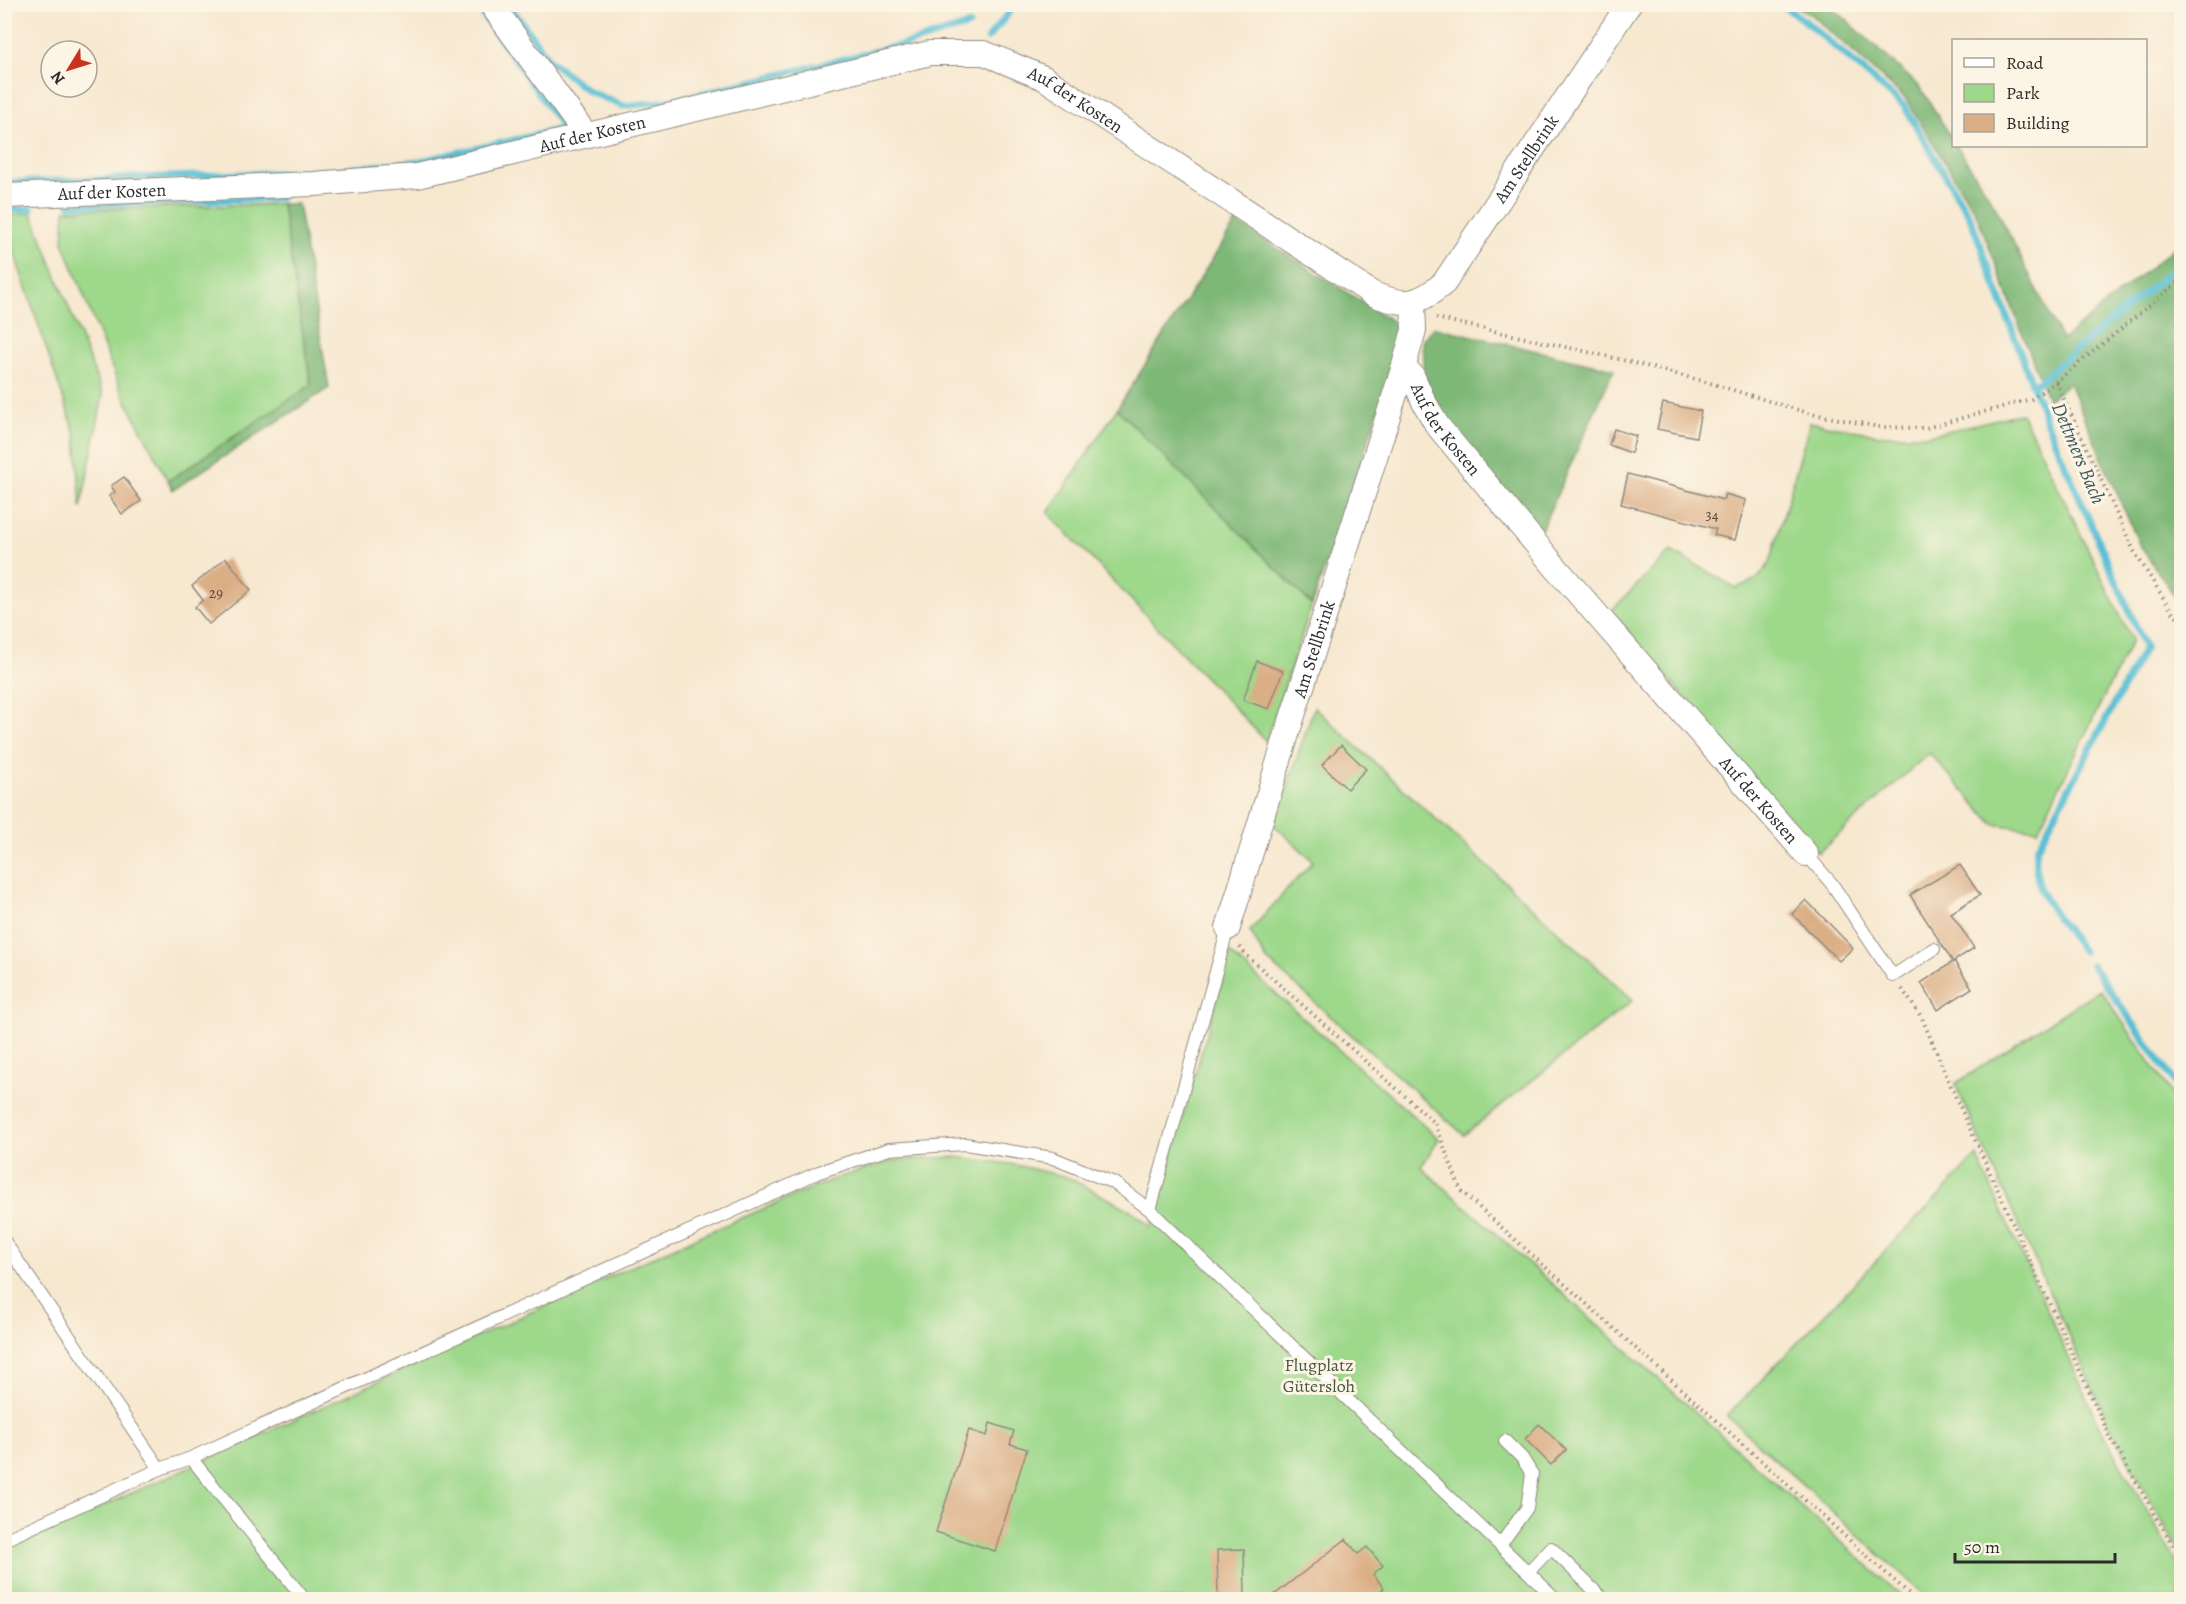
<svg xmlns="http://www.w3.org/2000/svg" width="2186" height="1604" font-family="Alegreya,serif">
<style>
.green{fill:#9dd88b;stroke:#64825b;stroke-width:1.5}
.forest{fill:#7eb877;stroke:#547251;stroke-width:1.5}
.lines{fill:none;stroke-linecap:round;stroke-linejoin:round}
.stream{stroke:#57bfd4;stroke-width:7}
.building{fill:#dbaf86}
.lane-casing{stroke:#918a7e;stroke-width:14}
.street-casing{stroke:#918a7e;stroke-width:26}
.path{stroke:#918a7e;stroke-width:4;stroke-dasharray:1.5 4.5;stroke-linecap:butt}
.lane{stroke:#fff;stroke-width:12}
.street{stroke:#fff;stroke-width:24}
.labels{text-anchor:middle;stroke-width:6;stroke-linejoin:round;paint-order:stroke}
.number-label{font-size:15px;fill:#574c42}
.street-label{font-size:18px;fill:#2b2b2b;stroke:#fcf5e5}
.park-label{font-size:18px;fill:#485643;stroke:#fcf5e5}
.water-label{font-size:20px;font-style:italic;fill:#38575e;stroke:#fcf5e5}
</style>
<rect width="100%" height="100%" fill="#fcf5e5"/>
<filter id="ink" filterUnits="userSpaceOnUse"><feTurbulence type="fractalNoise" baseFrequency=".0167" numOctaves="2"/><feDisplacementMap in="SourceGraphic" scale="12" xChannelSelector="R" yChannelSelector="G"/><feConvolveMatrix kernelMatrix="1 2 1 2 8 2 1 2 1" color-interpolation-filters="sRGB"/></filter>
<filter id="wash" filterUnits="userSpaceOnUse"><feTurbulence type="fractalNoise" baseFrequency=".008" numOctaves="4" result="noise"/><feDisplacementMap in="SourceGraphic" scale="24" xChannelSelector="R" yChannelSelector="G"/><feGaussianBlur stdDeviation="1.35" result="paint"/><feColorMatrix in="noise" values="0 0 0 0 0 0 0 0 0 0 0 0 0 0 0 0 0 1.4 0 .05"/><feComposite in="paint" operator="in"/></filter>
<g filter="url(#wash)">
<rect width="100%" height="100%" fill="#f7e8d0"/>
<!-- green -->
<path class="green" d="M282,204L311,385L168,481L121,391L63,242L65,210Z
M32,213L103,395L81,508L76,436L5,226V216Z
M1117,409L1312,605L1266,741L1048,513Z
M2022,413L2132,640L2038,830L1993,824L1929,753L1818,853L1611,611L1671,551L1736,588L1757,579L1770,563L1810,422L1880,435H1930Z
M1314,707L1633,1000L1464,1135L1266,959L1250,931L1313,861L1274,825Z
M1230,953L1439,1139L1421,1167L1905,1599L5,1600L4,1551L697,1237L836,1178L897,1160L956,1157L1011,1164L1067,1177L1132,1211L1151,1227Z
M2100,989L2181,1107V1555L2113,1433L1955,1084Z
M1977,1156L2105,1437L2181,1571V1599H1929L1727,1416Z"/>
<!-- forest -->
<path class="forest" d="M1794,5H1830L1920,87L1953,140L1954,146H1957L1994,204L2062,340L2181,242V605L2140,546L2069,383L2048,400L1976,213L1906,99L1810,14Z
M282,204H298L329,388L173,490L168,481L311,385Z
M1236,222L1400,326L1384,394L1312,605L1117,409Z
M1434,327L1614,369L1540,532L1443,420L1424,377L1422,340Z"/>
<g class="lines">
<!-- stream -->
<path class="stream" d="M509,4L549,60L588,91L623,106L671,101L910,43L969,25
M1780,4L1805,21L1904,106L1970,217L2046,421L2145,647L2037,848C2029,892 2059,918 2083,951
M988,38L1016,4
M4,183L327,171L421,161L554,131L563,127L475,4
M70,205L280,198
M4,210L31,209
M2034,385L2182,262
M2092,965L2182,1093"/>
</g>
<g id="blocks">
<!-- building -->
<path class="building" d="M1663,403L1701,411L1696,437L1657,429Z
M1614,429L1636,436L1631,453L1609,445Z
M1628,474L1723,500L1725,494L1746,500L1735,540L1714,535L1716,529L1621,504Z
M124,477L141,501L122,514L109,496L115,492L111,486Z
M226,558L251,590L209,624L195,607L203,600L192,586Z
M1257,661L1283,671L1269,709L1243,700Z
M1341,745L1366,769L1347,789L1322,765Z
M1960,865L1980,895L1951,913L1974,948L1954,961L1972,988L1938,1010L1921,983L1953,962L1910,895Z
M1806,900L1853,948L1839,961L1792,914Z
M990,1423L1014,1431L1010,1444L1027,1449L995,1551L936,1532L969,1430L987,1436Z
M1539,1424L1566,1450L1551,1465L1525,1439Z
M1346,1539L1358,1554L1367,1547L1383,1566L1373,1574L1384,1588L1370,1599H1269Z
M1244,1549L1245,1597H1218L1217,1550Z"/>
</g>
</g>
<g filter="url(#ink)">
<use href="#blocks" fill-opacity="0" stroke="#918a7e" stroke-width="1.5"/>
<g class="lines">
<!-- lane casing -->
<g class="lane-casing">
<path id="lane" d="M1806,854L1832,884L1893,976L1934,949
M1150,1210L1228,928
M4,1241L160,1469
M191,1458L305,1600
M4,1540L160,1469L191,1458L819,1172L889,1149L965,1144L1053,1158L1114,1183L1150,1210L1557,1600
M1500,1545L1527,1508L1532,1474L1522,1458L1505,1441
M1528,1572L1551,1548L1604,1600"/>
</g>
<!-- street casing -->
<g class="street-casing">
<g id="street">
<path d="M491,4L586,135"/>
<path id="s1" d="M4,196L314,184L417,176L930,53H984L1044,78L1373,294C1406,307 1417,305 1444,283L1629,4"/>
<path id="s2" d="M1403,369L1412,375L1424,402L1437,425L1557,569L1806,854"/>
<path id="s3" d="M1228,928L1287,734L1403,369L1414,330L1413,303"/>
</g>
</g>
<!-- path -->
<path class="path" d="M1436,318L1619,359L1710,383L1808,413L1879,427L1926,428L2031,399L2056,382L2182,279
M2056,382L2134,551L2174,615L2182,622
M1240,947L1245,954L1435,1123L1461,1191L1916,1600
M1902,989L1922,1018L1952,1089L2109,1435L2182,1561
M2178,1600L2182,1596"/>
<!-- lane -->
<use href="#lane" class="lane"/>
<!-- street -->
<use href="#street" class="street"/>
</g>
</g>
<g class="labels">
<!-- number labels -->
<g class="number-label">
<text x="1712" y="520">34</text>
<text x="216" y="598">29</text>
</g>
<!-- street labels -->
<g class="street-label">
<text dy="6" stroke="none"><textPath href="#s1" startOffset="1098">Auf der Kosten</textPath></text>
<text dy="6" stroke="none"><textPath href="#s1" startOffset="594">Auf der Kosten</textPath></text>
<text dy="6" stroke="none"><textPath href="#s1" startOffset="1680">Am Stellbrink</textPath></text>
<text dy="6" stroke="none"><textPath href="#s1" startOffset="108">Auf der Kosten</textPath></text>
<text dy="6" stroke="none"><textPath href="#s2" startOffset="75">Auf der Kosten</textPath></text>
<text dy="6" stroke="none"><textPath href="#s3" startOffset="292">Am Stellbrink</textPath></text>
<text dy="6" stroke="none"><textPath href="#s2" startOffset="561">Auf der Kosten</textPath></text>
</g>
<!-- park labels -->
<g class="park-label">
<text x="1319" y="1371">Flugplatz<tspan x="1319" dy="21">Gütersloh</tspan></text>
</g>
<!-- water labels -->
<g class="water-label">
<text transform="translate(2079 453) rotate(67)" y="7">Dettmers Bach</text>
</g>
</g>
<!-- margin -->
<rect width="2186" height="1604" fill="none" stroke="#fcf5e5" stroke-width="24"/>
<!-- legend -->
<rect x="1952" y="39" width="195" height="108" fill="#fcf5e5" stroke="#a8a49b" stroke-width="1.5"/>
<rect x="1964" y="58" width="30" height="9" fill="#ffffff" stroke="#a8a49b" stroke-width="1.5"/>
<text x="2006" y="69" font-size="18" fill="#2b2b2b">Road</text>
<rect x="1964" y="84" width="30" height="18" fill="#9dd88b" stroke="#a8a49b" stroke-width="1.5"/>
<text x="2006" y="99" font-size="18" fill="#2b2b2b">Park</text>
<rect x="1964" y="114" width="30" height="18" fill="#dbaf86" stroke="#a8a49b" stroke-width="1.5"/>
<text x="2006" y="129" font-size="18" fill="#2b2b2b">Building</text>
<!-- north arrow -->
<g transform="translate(69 69) rotate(232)"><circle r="28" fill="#fcf5e5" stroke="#a8a49b" stroke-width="1.5"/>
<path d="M0-4.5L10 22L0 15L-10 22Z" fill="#c8321e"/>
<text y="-9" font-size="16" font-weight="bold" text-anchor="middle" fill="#2b2b2b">N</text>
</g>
<!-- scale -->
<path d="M1955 1553v9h160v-9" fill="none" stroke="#2b2b2b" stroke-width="3"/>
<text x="1964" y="1553" font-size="18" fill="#2b2b2b" stroke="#fcf5e5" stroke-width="4.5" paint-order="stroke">50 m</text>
</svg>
